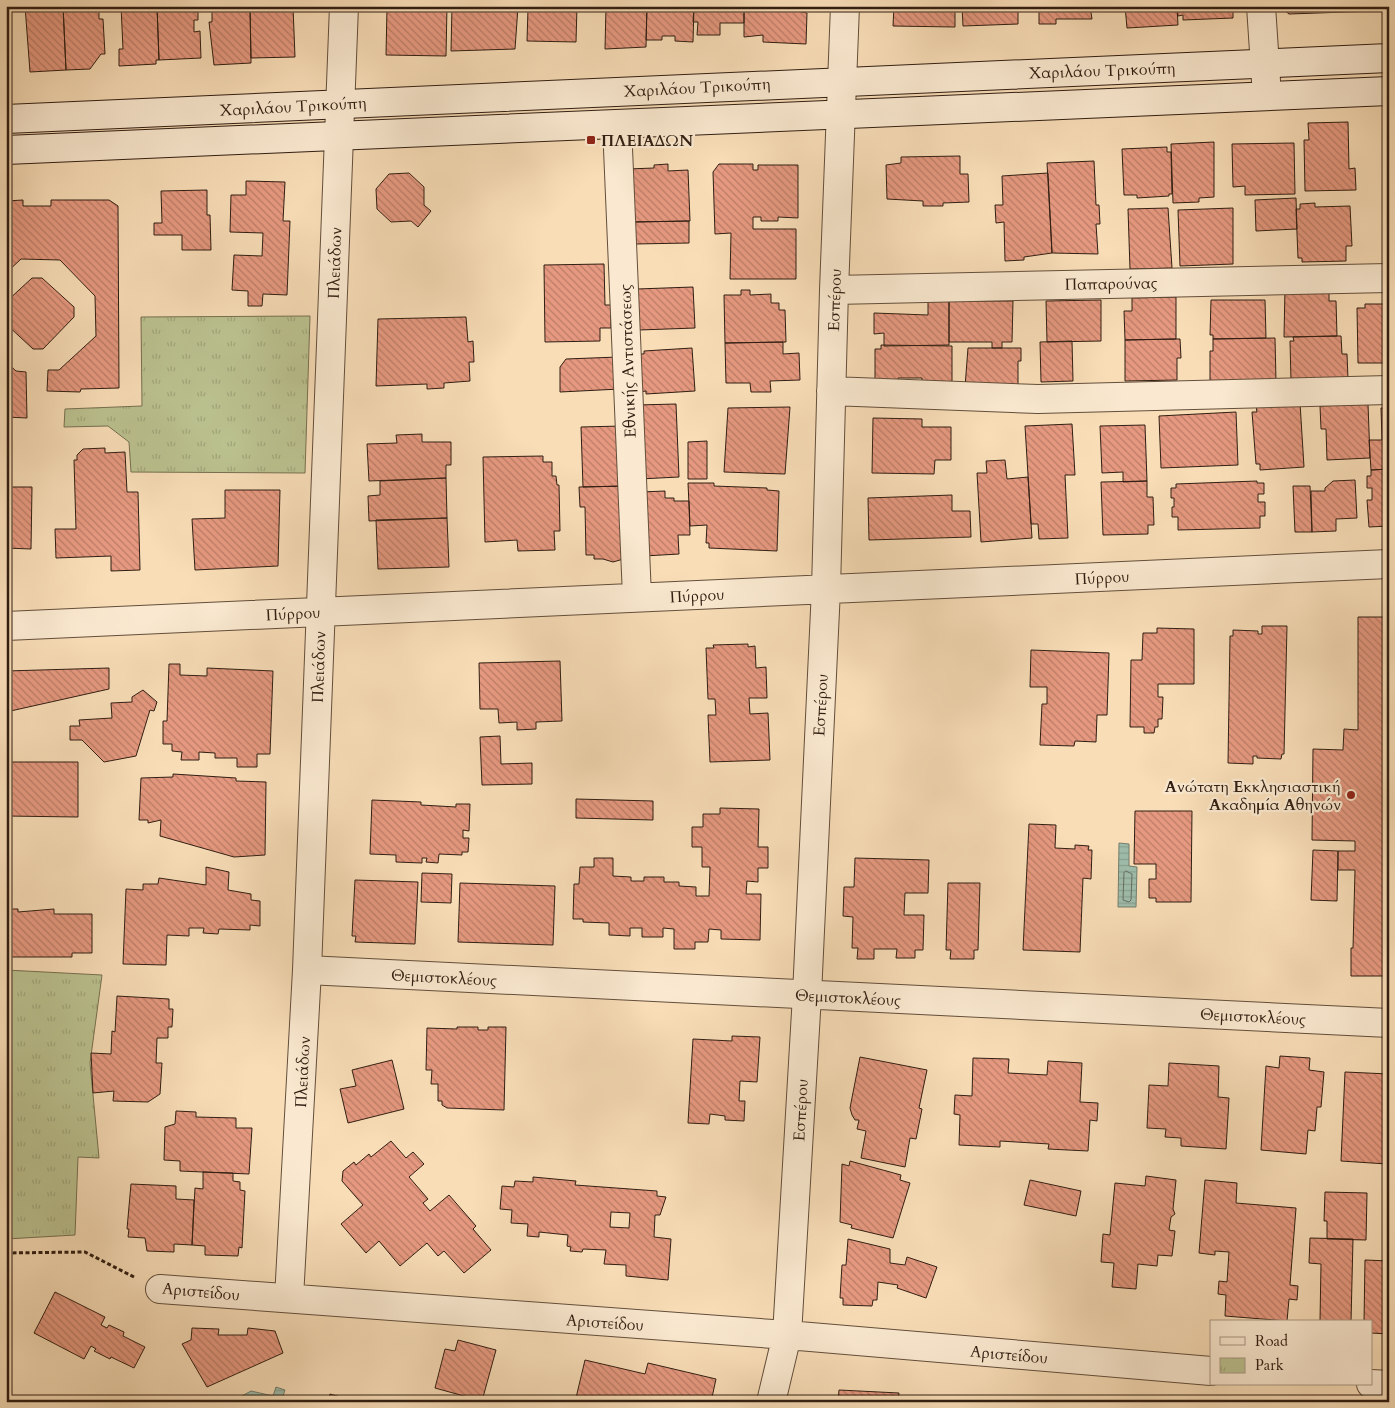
<svg xmlns="http://www.w3.org/2000/svg" width="1395" height="1408" font-family="Cardo,serif">
<style>
.park{fill:url(#park-tufts);stroke:#767051}
.water{fill:url(#water-rules);stroke:#727d6d}
.lines{fill:none;stroke-linecap:round;stroke-linejoin:round}
.shore{stroke:#686d5e;stroke-width:1}
.building{fill:url(#building-back-hatch);stroke:#311e12;fill-rule:evenodd}
.minor-casing{stroke:#634e3b;stroke-width:30}
.secondary-casing{stroke:#311e12;stroke-width:30}
.path{stroke:#311e12;stroke-width:3;stroke-dasharray:4 2.5;stroke-linecap:butt}
.minor{stroke:#fae9d0;stroke-width:28}
.secondary{stroke:#fae9d0;stroke-width:28}
.poi-dot{fill:#8f2418;stroke:#fae9d0;stroke-width:2}
.labels{text-anchor:middle;stroke-width:4.5;stroke-linejoin:round;paint-order:stroke}
.street-label{font-size:16px;fill:#311e12;stroke:#fae9d0}
.poi-label{font-size:16px;font-weight:bold;fill:#311e12;stroke:#fae9d0;text-anchor:start}
</style>
<defs>
<pattern id="park-tufts" width="24" height="20" patternUnits="userSpaceOnUse" patternTransform="scale(1.25)"><rect width="24" height="20" fill="#bbc290"/><path d="M3 7l-1-3M5 7V3M7 7l1-3M15 17l-1-3M17 17v-4M19 17l1-3" fill="none" stroke="#a1a67b"/></pattern>
<pattern id="water-rules" width="6" height="5" patternUnits="userSpaceOnUse" patternTransform="scale(1.25)"><rect width="6" height="5" fill="#9ebcaa"/><path d="M0 2.5h6" fill="none" stroke="#89a191"/></pattern>
<pattern id="building-back-hatch" width="6" height="6" patternUnits="userSpaceOnUse" patternTransform="scale(1.25)"><rect width="6" height="6" fill="#e69980"/><path d="M-1 5l2 2M0 0l6 6M5-1l2 2" fill="none" stroke="#bb7c67"/></pattern>
</defs>
<rect width="100%" height="100%" fill="#f8ddb7"/>
<filter id="stains"><feTurbulence type="fractalNoise" baseFrequency=".004" numOctaves="4"/><feColorMatrix values="0 0 0 0 .2 0 0 0 0 .09 0 0 0 0 .02 0 0 0 .5 -.17"/></filter>
<radialGradient id="worn" r=".72"><stop offset=".6" stop-color="#630" stop-opacity="0"/><stop offset="1" stop-color="#630" stop-opacity=".3"/></radialGradient>
<!-- park -->
<path class="park" d="M310,316L305,473L131,472L129,442L108,426L64,427L65,409L142,406L141,317Z
M6,970L102,975L90,1063L99,1158L78,1157L75,1235L6,1239Z"/>
<!-- water -->
<path class="water" d="M1119,843L1129,844V866L1137,867L1136,907H1118Z
M276,1387L285,1390L281,1402H231L251,1391L273,1396Z"/>
<g class="lines">
<!-- shore -->
<path class="shore" d="M1126,871L1132,874L1131,900L1129,902L1123,900L1124,873Z"/>
</g>
<!-- building -->
<path class="building" d="M25,6H63L66,70L30,72Z
M63,6H102V11H99V19H103L105,54H101L90,69L66,70Z
M121,6H157L159,60H156V64L119,66V49H123Z
M157,6H193L194,12H198V20H194V32L200,31L201,58L159,60Z
M212,6H250L251,63L214,65L209,22H212Z
M250,6L293,7L295,57L251,58Z
M393,6H447L446,56L386,55L387,8H393Z
M452,6L518,7L515,49L451,51Z
M577,6L576,42L527,41L528,9H521V6Z
M606,6H647L646,47L605,49Z
M647,6H694L693,42L675,41V36H662V40H646Z
M694,6H744V23H720V35H697L698,22H693Z
M744,6H801V12L807,13L806,44L763,42V35L744,37Z
M894,6H955V27L893,26Z
M962,6H1018V24L963,26Z
M1039,6H1090L1092,19H1056V24H1039Z
M1125,6H1177L1178,25L1127,28Z
M1177,6H1233V18L1183,20V15L1178,16Z
M1279,6H1375V11L1289,14Z
M6,35L9,36L10,71H6Z
M1348,122L1349,169L1355,168L1356,190L1305,191L1304,140H1309L1308,123Z
M1214,142V197L1199,198V202L1173,203L1171,144Z
M1294,143L1295,194L1245,195V186L1233,187L1232,144Z
M1167,147V152H1171L1172,194H1169V196L1137,198V195H1124L1122,149Z
M960,156V174H968L969,202L943,203V206H923V201L887,199L886,165L901,163V157Z
M1094,161L1096,205H1099L1100,224H1096L1098,254L1052,253L1047,163Z
M668,164V171L688,170L690,221L629,222L628,169L654,168V165Z
M719,164H753V170H758V165H798V218L778,217V221H761V217H753V229H796V279H730L731,233L715,234L713,172Z
M409,173L424,187V205L431,211L418,227L411,221L391,222L377,209L376,189L389,174Z
M1048,173L1052,253L1024,257V260L1005,261L1004,222L996,223L995,205H1003L1002,176Z
M246,181L285,182L283,221H290L287,295L263,294L262,306H248V291L232,290L234,255L262,256L263,233L230,232L231,195H246Z
M207,190V215H210L211,250H182V235H154V223H162L161,191Z
M1296,198L1297,229L1256,231L1255,200Z
M23,200V206H51V200H109L118,206L119,388L81,389L80,392L47,391L48,370H59L96,336L95,296L60,260L21,259L6,273V201Z
M1315,203V207L1350,206L1352,246H1346V261L1302,262V258H1298L1296,209H1300V204Z
M1168,208L1172,268L1130,269L1128,209Z
M1233,208V264L1180,266L1178,210Z
M689,221V243L635,244V222Z
M604,264L605,305H611V328H600V341L545,342L544,265Z
M32,278H42L74,307V317L43,349H33L6,324V302Z
M693,287L695,328L639,330L637,289Z
M1329,287V301H1336L1337,336L1284,337L1285,288Z
M741,290H750V295L771,294V303H779V310H785L786,342L725,343L724,295H741Z
M1176,297V339L1125,340L1124,311H1132V298Z
M1101,300V341L1047,342L1046,301Z
M1211,300H1265L1266,338L1213,339V335H1210Z
M928,301H949V345L884,346V333L874,334V313L928,315Z
M949,301H1013L1012,342H1002V348H992V342H949Z
M1365,304H1389V363H1358L1357,308H1365Z
M466,317L468,342L473,341L474,362H469L470,381L444,383V388L427,389V384L376,386L378,319Z
M1337,336H1341L1342,354H1347L1348,379L1291,381L1290,341H1294L1293,337Z
M1275,338L1276,381H1210V351H1213V339Z
M1176,339H1180L1181,358H1177V380L1125,381V340Z
M1072,341L1073,381L1041,382L1040,342Z
M783,342V354L799,353L800,380L770,381L771,392H751L750,383H726L725,343Z
M881,345L952,346V387H922V378H898V381L875,380V349H881Z
M692,348L695,391L646,394V391L639,392L636,354H644V351Z
M968,348H1021V361H1018V388L965,387Z
M618,357L620,389L560,392V367L566,359Z
M6,362L16,371L26,372L27,418L6,417Z
M1300,403L1304,467L1260,470V464H1256L1252,412H1257L1256,406Z
M676,404L679,477L639,479L637,405Z
M1368,404L1370,458L1327,460L1326,429H1321L1320,406Z
M790,407L785,474L724,472L728,408Z
M1381,408H1389V469L1371,470L1369,440H1382Z
M1236,412L1238,465L1161,468L1159,416Z
M873,418L922,419V427H951V460H935L934,474L872,473Z
M1072,424L1075,475H1065L1068,538L1039,539L1038,524H1031L1025,426Z
M1145,425L1147,481L1123,482V472L1102,473L1100,426Z
M622,426L625,486L583,487L581,427Z
M422,434V442H451V465H446V478L369,481L367,444L397,443L396,435Z
M707,441V479H688V442Z
M105,448V453L125,452L127,492H138L140,570L111,571V556L56,558L55,529H76L74,460H77V455L83,449Z
M543,456V462H552V476H556L557,485H559L560,531H554L555,550L518,551L517,540L485,542L483,457Z
M1005,460L1007,479L1028,477L1032,538L981,542L977,473H987L986,461Z
M1389,469V526L1369,527L1367,500H1372V488H1367V476H1371V470Z
M446,478L447,518L369,521L368,496L380,495V481Z
M1355,480L1357,518L1336,519V531L1312,532L1311,491H1325V488L1333,481Z
M1147,481V497H1153L1154,525H1148V534L1103,535L1101,482Z
M1257,481V483H1264V494H1258V502H1265V516H1260V528L1178,530V517H1172V507H1174V498H1171V488H1176V484Z
M688,483H714V486L767,488V490L779,491L777,551L709,548V543H706L707,525L690,526Z
M625,486L627,558L613,562L603,559H594V555H586L585,507H580L579,487Z
M1293,486H1310L1312,532H1295Z
M6,487H32L31,549L6,548Z
M225,490H280L278,566L195,570L192,519L225,518Z
M665,491V498H674V501H689L690,535H678L679,554L644,556L641,492Z
M952,495V511H970L971,537L869,540L868,498Z
M447,518L449,567L378,569L376,520Z
M1358,617H1389V976H1351V948H1353L1355,870H1338V851H1355V841L1312,840L1313,749L1343,750L1344,729L1358,730Z
M1262,626H1287L1284,754H1282L1281,759L1257,758V756H1253V764L1228,763L1230,636H1233V630L1258,631V634H1262Z
M1157,628L1194,629V684H1158V697H1163L1162,719H1158V727H1155L1154,733H1144V727H1130L1131,660H1142L1143,633H1157Z
M748,644V647L755,646L756,668L766,667L767,698H749L750,714L768,713L770,760L710,762L708,715H716L715,699H708L706,648H714L713,645Z
M1031,650L1109,653L1107,715H1097L1096,742L1075,741L1074,746L1040,745L1042,704H1047V687H1030Z
M560,661L562,721L536,722V729L517,730V722L499,723L498,709H480L479,663Z
M169,664H180V675L207,676V668L273,671L270,754H257V767H237V758H215V753L199,752V760H181L182,752L172,751V744H163V721H167Z
M109,668V689L6,712V671Z
M143,690L157,702L154,711L150,710L136,756L104,762L82,740H70V726H80L79,720L112,718L111,703L132,702V697Z
M500,736L501,764L532,763V784L482,785L480,737Z
M6,762H78V817L6,816Z
M173,774L236,778V781L266,782L265,855L234,857L160,836L161,820L148,823V820H139L141,778L173,777Z
M576,799L653,801V820L576,818Z
M372,800L421,802V805L456,807V804H470L469,831L463,830V838H469L468,852H462V855L439,854L438,863L426,862L427,858H422V863L396,862V855L370,854Z
M720,808L759,809L758,847H768V868H758V882L747,881L746,894H761L760,940L721,939V930L709,929L708,942H695V949H674V929L663,928V937H642V928H630V936L609,935V923L583,922V919H573L574,884H579L580,867H594V858H613V876L631,877V881H644V877H664V882H679V886L696,887V896H709L710,867H702V847H692V827H703V814H720Z
M1135,811H1192L1191,902H1156V898H1149V879H1156V864H1134Z
M1029,824L1056,825L1055,848L1075,849V845L1089,846L1088,850H1092L1091,879L1083,878L1080,952L1023,950Z
M1313,850L1338,851L1337,901L1311,900Z
M855,858L929,860L928,893H905L904,915H924L923,950H915V958H896L897,949H874V959H857L858,948H852L853,917L843,916L844,887H854Z
M206,867L229,872L228,890L251,894V900L260,901V926L250,925V930L219,929L218,934L203,933L204,928H189V936L167,935L166,965L123,964L126,889L143,890V884H158L159,878L206,885Z
M422,873L452,874L451,903L421,902Z
M355,880L418,882L415,944L355,942L356,936H352Z
M460,883L555,886L553,945L458,942Z
M948,883H980L978,950H974V959H950L951,950H946Z
M6,909H18V912L54,909V914H92V953H72V957H6Z
M117,996L169,999V1009H173L172,1027H168V1038H157L156,1063H162L160,1094L148,1102L113,1101L114,1091L93,1093L91,1053L111,1054L112,1031L115,1032Z
M457,1027H478V1030H488V1027H506L504,1110L447,1108L442,1105V1101H438V1084H431L432,1070H426L427,1028L457,1029Z
M732,1036L760,1037L757,1082L740,1081L739,1101H745L744,1121L725,1120V1116L710,1114L709,1124L688,1123L693,1039L732,1041Z
M1280,1056L1310,1058L1309,1070L1324,1072L1321,1107H1317L1315,1131L1308,1130L1306,1154L1261,1150L1266,1066L1279,1068Z
M860,1057L927,1070L919,1108L922,1109L916,1139L910,1138L905,1167L861,1158L866,1131L857,1129L859,1120H855L852,1115L850,1108Z
M973,1058L1009,1059L1008,1073L1047,1075L1048,1061L1082,1063L1080,1102L1098,1103L1097,1121L1090,1120L1088,1151L1048,1149L1049,1144L1000,1141V1147L959,1145L960,1115L954,1114L955,1095L972,1096Z
M392,1060L404,1109L348,1123L340,1089L356,1086L352,1070Z
M1169,1063L1219,1066L1218,1097L1229,1098L1226,1149L1181,1146V1138L1165,1137L1166,1129L1147,1128L1149,1085L1168,1086Z
M1345,1072L1389,1074L1387,1164L1341,1161Z
M176,1111L196,1112V1117L236,1118V1128H252L249,1174L180,1171V1161L164,1160L165,1127L175,1124Z
M391,1141L406,1158L413,1152L424,1164L409,1177L428,1199L423,1203L430,1211L449,1195L476,1226L473,1229L491,1250L464,1273L444,1251L438,1256L427,1243L400,1266L379,1241L366,1253L341,1224L363,1205L342,1181L343,1171L354,1162L356,1165L369,1154L371,1157Z
M850,1161L901,1175L900,1180L910,1183L893,1238L851,1228L852,1225L840,1222L842,1164L849,1166Z
M203,1172L233,1173V1181L240,1182V1190L245,1191L242,1248L239,1247L238,1256L205,1255V1246L192,1245L195,1188L203,1189Z
M1146,1176L1176,1180L1173,1209L1175,1214L1171,1217L1169,1230L1175,1231L1172,1256L1158,1255L1157,1266L1138,1264L1136,1289L1112,1287L1114,1263L1101,1262L1103,1234L1110,1235L1115,1183L1145,1186Z
M533,1177L576,1181L575,1185L657,1191V1196L666,1197L660,1215H655L654,1237L671,1239L668,1280L626,1276V1265L604,1264L606,1250L583,1249L582,1252L570,1251L571,1247L567,1246L568,1235L539,1232V1237L527,1236L528,1224L511,1223L512,1210L500,1209L502,1186L514,1187L515,1181L533,1182ZM611,1212L630,1213L629,1228L610,1227Z
M1030,1180L1081,1191L1076,1216L1024,1205Z
M1205,1180L1237,1183L1236,1203L1296,1208L1290,1285L1298,1286L1297,1300L1289,1299L1287,1321L1225,1316L1226,1295L1218,1294L1219,1281L1227,1282L1229,1252L1215,1251V1255L1199,1253Z
M131,1184L176,1186V1199L194,1200L192,1245L174,1244V1252L147,1251L145,1238L128,1237L129,1229H127Z
M1325,1192L1367,1193L1366,1240L1327,1239V1221H1324Z
M1310,1238L1353,1239L1351,1322L1320,1321L1321,1264L1309,1263Z
M848,1239L890,1249V1263L905,1265L907,1257L937,1267L926,1298L897,1288L898,1285L878,1282L877,1300H873L872,1306L843,1305V1298H840L842,1265H846Z
M1365,1260L1389,1261V1334L1371,1333V1322H1364Z
M55,1292L105,1317L101,1325L107,1328L109,1325L124,1332L123,1336L145,1347L134,1368L111,1357L110,1359L94,1351L96,1349L91,1346L84,1359L34,1333Z
M192,1328L219,1329L218,1335H247L248,1328L275,1331L283,1353L207,1387L182,1344L191,1340Z
M458,1340L496,1350L482,1401L435,1388L445,1349L455,1351Z
M585,1360L645,1374L648,1363L716,1379L711,1402H575Z
M6,1361H8L7,1402H6Z
M839,1390L899,1393L898,1402H838Z
M330,1394L348,1399L347,1402H328Z"/>
<g class="lines">
<!-- minor casing -->
<g class="minor-casing">
<path id="minor" d="M1261,6L1267,96
M617,125L637,597
M834,290L1389,278
M831,391L1038,399L1389,390
M6,626L1389,564
M307,970L1389,1023
M160,1289L787,1335L1211,1371
M289,1298L307,970L344,6
M1371,1384L1389,1385
M771,1402L787,1335L807,995L826,589L834,290L845,6"/>
</g>
<!-- secondary casing -->
<g class="secondary-casing">
<path id="secondary" d="M6,119L1389,58
M6,150L1389,91"/>
</g>
<!-- path -->
<path class="path" d="M6,1253L85,1252L134,1277"/>
<!-- minor -->
<use href="#minor" class="minor"/>
<!-- secondary -->
<use href="#secondary" class="secondary"/>
</g>
<!-- markers -->
<g class="poi-dot">
<rect x="586" y="135" width="10" height="10" rx="2.5"/>
<circle cx="1351" cy="795" r="5"/>
</g>
<g class="labels">
<!-- street labels -->
<g class="street-label">
<text transform="translate(1102 70) rotate(-2)" y="6">Χαριλάου Τρικούπη</text>
<text transform="translate(697 87) rotate(-3)" y="6">Χαριλάου Τρικούπη</text>
<text transform="translate(293 106) rotate(-3)" y="6">Χαριλάου Τρικούπη</text>
<text transform="translate(334 263) rotate(-88)" y="6">Πλειάδων</text>
<text transform="translate(1111 283) rotate(-1)" y="6">Παπαρούνας</text>
<text transform="translate(834 300) rotate(-88)" y="6">Εσπέρου</text>
<text transform="translate(627 361) rotate(-92)" y="6">Εθνικής Αντιστάσεως</text>
<text transform="translate(1102 577) rotate(-3)" y="6">Πύρρου</text>
<text transform="translate(697 595) rotate(-3)" y="6">Πύρρου</text>
<text transform="translate(293 613) rotate(-3)" y="6">Πύρρου</text>
<text transform="translate(318 667) rotate(-88)" y="6">Πλειάδων</text>
<text transform="translate(820 705) rotate(-87)" y="6">Εσπέρου</text>
<text transform="translate(444 977) rotate(3)" y="6">Θεμιστοκλέους</text>
<text transform="translate(848 997) rotate(3)" y="6">Θεμιστοκλέους</text>
<text transform="translate(1253 1016) rotate(3)" y="6">Θεμιστοκλέους</text>
<text transform="translate(302 1072) rotate(-87)" y="6">Πλειάδων</text>
<text transform="translate(800 1110) rotate(-87)" y="6">Εσπέρου</text>
<text transform="translate(201 1291) rotate(5)" y="6">Αριστείδου</text>
<text transform="translate(605 1322) rotate(4)" y="6">Αριστείδου</text>
<text transform="translate(1009 1354) rotate(5)" y="6">Αριστείδου</text>
</g>
<!-- poi labels -->
<g class="poi-label">
<text x="601" y="146">ΠΛΕΙΑΔΩΝ</text>
<text x="1341" y="792" text-anchor="end">Ανώτατη Εκκλησιαστική<tspan x="1341" dy="18">Ακαδημία Αθηνών</tspan></text>
</g>
</g>
<!-- margin -->
<rect width="1395" height="1408" fill="none" stroke="#f8ddb7" stroke-width="25"/>
<rect x="8" y="8" width="1380" height="1393" fill="none" stroke="#311e12" stroke-width="2.5"/>
<rect x="12" y="12" width="1370" height="1383" fill="none" stroke="#311e12"/>
<!-- legend -->
<rect x="1210" y="1320" width="162" height="65" fill="#fae9d0" stroke="#aa9884"/>
<rect x="1220" y="1337" width="25" height="8" fill="#fae9d0" stroke="#aa9884"/>
<text x="1255" y="1346" font-size="15" fill="#311e12">Road</text>
<rect x="1220" y="1358" width="25" height="15" fill="url(#park-tufts)" stroke="#aa9884"/>
<text x="1255" y="1370" font-size="15" fill="#311e12">Park</text>
<rect width="100%" height="100%" filter="url(#stains)"/>
<rect width="100%" height="100%" fill="url(#worn)"/>
</svg>
